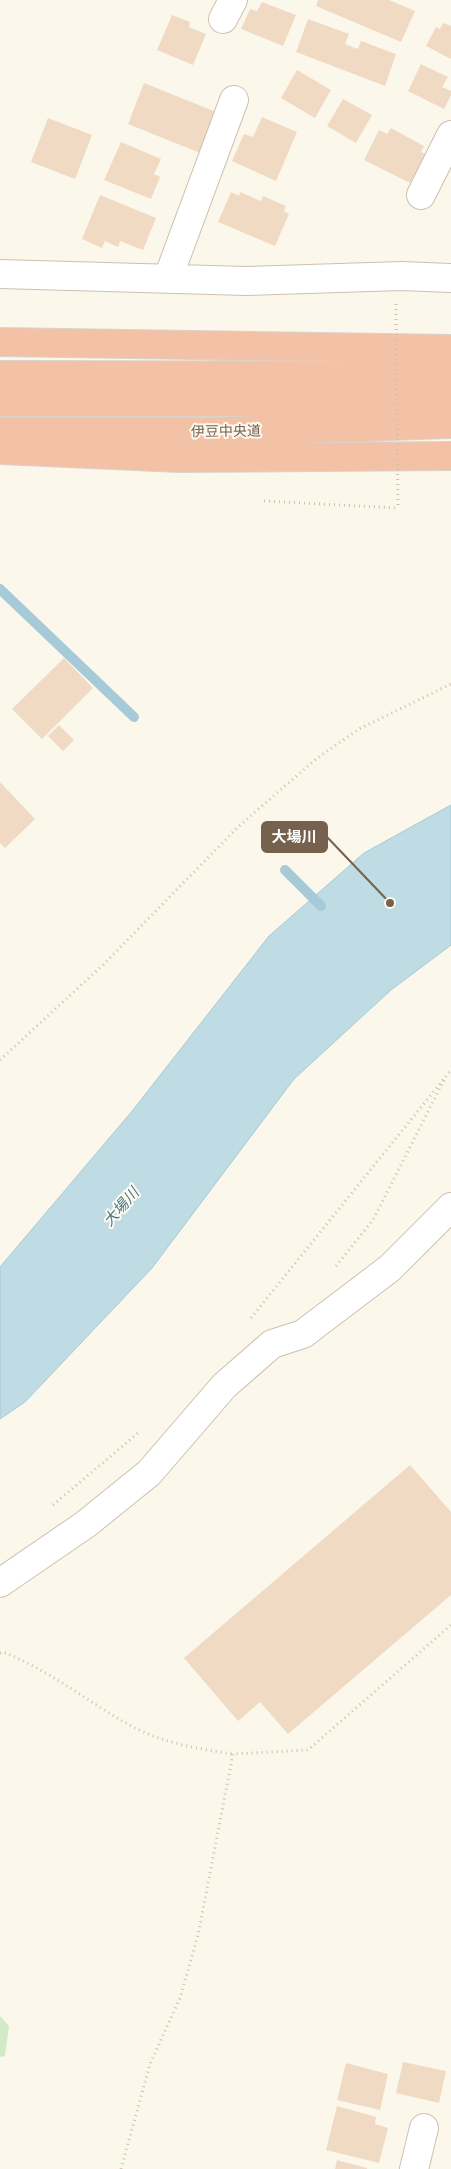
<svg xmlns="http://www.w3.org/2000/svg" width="451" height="2169" font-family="'Nunito Sans','Noto Sans JP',sans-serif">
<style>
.green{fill:#d3eac9}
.water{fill:#bfdce5;stroke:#a6cad7}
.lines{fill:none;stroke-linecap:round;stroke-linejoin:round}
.stream{stroke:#a6cad7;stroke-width:10}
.building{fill:#f0dac3}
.minor-casing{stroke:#cec0b0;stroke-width:30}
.highway-casing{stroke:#d9d3cd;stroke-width:30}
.path{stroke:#d6bda6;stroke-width:3;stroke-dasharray:1 4;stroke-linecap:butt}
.minor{stroke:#fff;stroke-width:28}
.highway{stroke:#f3c1a5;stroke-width:28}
.path-bridge{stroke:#d6bda6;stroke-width:3;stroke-dasharray:1 4;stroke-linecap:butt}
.labels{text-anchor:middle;stroke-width:4;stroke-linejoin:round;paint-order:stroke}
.street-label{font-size:14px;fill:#76614e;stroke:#fefaf1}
.water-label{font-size:15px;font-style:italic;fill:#487788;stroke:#fefaf1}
.leader{fill:none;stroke:#76614e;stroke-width:2}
.callout-dot{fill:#76614e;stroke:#fefaf1;stroke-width:2}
.callout{fill:#76614e;stroke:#76614e;stroke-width:2}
.callout-label{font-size:15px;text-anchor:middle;font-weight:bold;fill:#fff}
</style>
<rect width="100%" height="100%" fill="#fcf7eb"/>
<!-- green -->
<path class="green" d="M0,2016L9,2026L5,2056L0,2057Z"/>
<!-- water -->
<path class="water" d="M451,805V945L391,990L294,1079L152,1268L25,1402L0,1419V1267L133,1110L269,936L364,853Z"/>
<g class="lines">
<!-- stream -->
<path class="stream" d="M0,589L134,717
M285,870L321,906"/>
</g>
<!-- building -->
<path class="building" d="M318,0H389L415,11L401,42L316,6Z
M262,2L296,15L283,46L241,29L250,9L257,11Z
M172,15L190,22L189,27L206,34L193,65L157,50Z
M308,19L349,34L345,44L358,49L361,41L396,54L385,86L296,52Z
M443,23L451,26V59L426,46L436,27L440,29Z
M421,64L448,77L442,87L451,91V95L444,109L408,91Z
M297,70L331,90L315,118L281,98Z
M144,83L216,112L200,153L128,124Z
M343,99L372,115L356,143L327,126Z
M262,117L297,132L276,181L232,161L244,134L253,137Z
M48,118L92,135L75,179L31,162Z
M391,128L424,146L421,152L426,154L410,183L364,160L379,130L387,134Z
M121,142L161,159L154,174L160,177L151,199L104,180Z
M231,192L239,196L240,192L261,201L263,196L286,206L284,211L289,214L275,246L218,222Z
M100,195L156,218L143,250L120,241L118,247L105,241L102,248L82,239Z
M64,658L93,688L42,739L12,709Z
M59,725L74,740L63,751L48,736Z
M0,782L35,819L5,848L0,843Z
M410,1465L451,1512V1595L288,1734L260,1702L238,1721L184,1658Z
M403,2062L446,2071L439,2103L396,2093Z
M346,2063L388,2074L380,2110L337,2100Z
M337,2106L376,2117L375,2124L388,2128L379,2163L326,2150Z
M337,2160L367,2168V2169H335Z"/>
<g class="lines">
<!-- minor casing -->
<g class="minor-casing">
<path id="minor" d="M223,19L233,0
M421,195L451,135
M0,274L246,281L401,276L451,278
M168,278L234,100
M0,1583L86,1524L149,1473L224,1386L272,1344L303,1334L390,1268L451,1207
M414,2169L424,2128"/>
</g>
<!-- highway casing -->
<g class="highway-casing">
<path id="highway" d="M0,342L451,349
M0,375L451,376
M0,402H451
M0,432H204L451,424
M0,450L180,458L451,456"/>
</g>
<!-- path -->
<path class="path" d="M264,501L398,508
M0,1060L104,964L238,827L316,759L359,729L451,684
M336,1266L373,1220L444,1080
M251,1318L451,1070
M53,1505L138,1433
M0,1653L3,1652C49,1670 88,1702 131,1726C163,1743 198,1749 233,1754
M121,2169L150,2064L180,1998L198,1935L233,1754L308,1750L451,1625"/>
<!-- minor -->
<use href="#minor" class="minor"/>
<!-- highway -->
<use href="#highway" class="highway"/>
<!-- path-bridge -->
<path class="path-bridge" d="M396,304L398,508"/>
</g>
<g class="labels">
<!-- street labels -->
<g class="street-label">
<text transform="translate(226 431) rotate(-1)" y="5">伊豆中央道</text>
</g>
<!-- water labels -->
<g class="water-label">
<text transform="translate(121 1207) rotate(-49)" y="5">大場川</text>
</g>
</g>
<!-- callouts -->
<path class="leader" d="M390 903L327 837"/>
<circle class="callout-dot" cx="390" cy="903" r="5"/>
<rect class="callout" x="262" y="822" width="65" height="30" rx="5"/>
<g class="callout-label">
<text x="294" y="842">大場川</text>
</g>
</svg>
